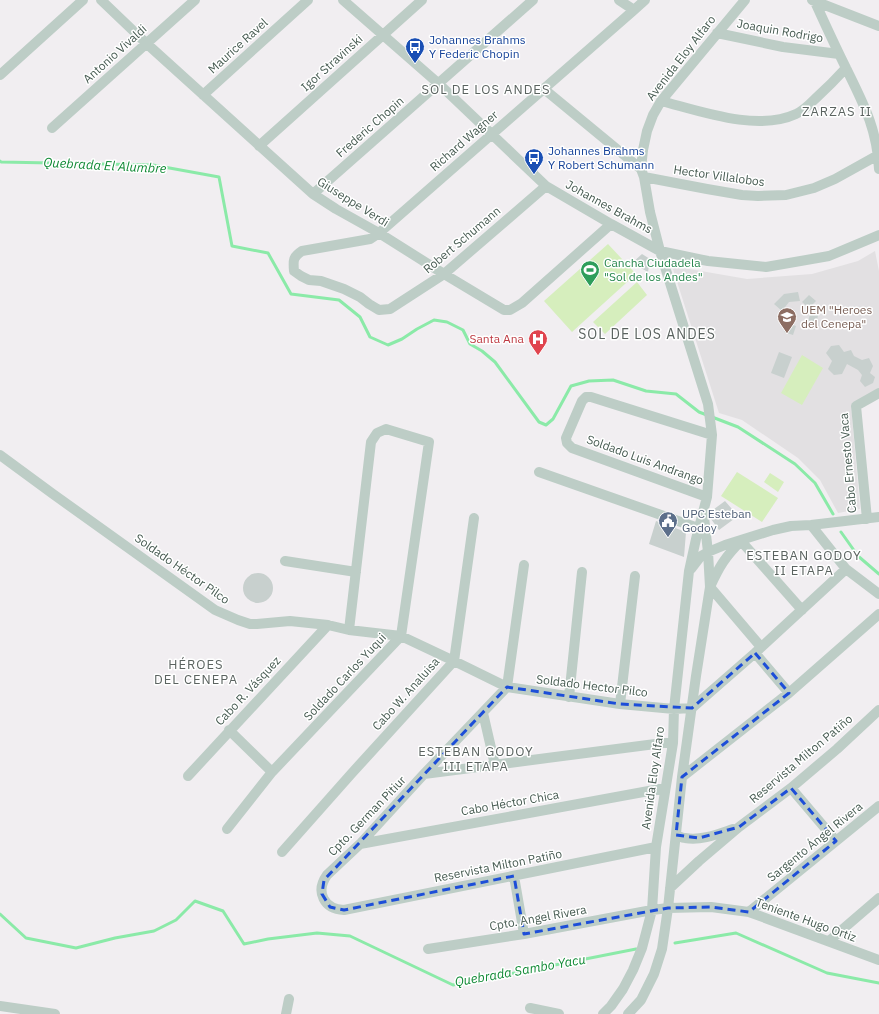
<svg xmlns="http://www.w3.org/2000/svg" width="879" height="1014" font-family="'IBM Plex Sans',sans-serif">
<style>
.education{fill:#e2e0e2}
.green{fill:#d6eebd}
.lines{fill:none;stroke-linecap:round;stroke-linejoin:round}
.stream{stroke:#8beaa8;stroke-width:3}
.building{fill:#c8d0ce}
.minor{stroke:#bdcdc6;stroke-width:10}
.marked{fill:none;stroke:#1d4ed8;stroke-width:3;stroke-dasharray:8 5;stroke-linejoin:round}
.labels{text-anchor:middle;stroke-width:3;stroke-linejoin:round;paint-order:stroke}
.street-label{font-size:12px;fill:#475b52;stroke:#fff}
.transit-label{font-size:12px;fill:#164399;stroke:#fff;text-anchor:start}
.leisure-label{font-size:12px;fill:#27864d;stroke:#fff;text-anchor:start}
.education-label{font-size:12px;fill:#785e54;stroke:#fff;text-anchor:start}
.health-label{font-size:12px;fill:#be3a42;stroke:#fff;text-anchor:end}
.service-label{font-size:12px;fill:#4e5e75;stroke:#fff;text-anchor:start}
.neighbourhood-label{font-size:13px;letter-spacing:1px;fill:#5b6360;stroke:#fff}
.water-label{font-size:13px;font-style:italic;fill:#0f8934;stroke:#fff}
.quarter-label{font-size:14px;letter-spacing:1px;fill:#5b6360;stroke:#fff}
</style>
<rect width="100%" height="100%" fill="#f1eef1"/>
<!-- education -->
<path class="education" d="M875,251L879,271V389L851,405L860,509L838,513L820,480L798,458L742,420L719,413L672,266L747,279L812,274L858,261Z"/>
<!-- green -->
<path class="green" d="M608,244L636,274L572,332L544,301Z
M637,282L647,295L605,334L593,322Z
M802,355L823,368L802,405L781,393Z
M737,472L778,498L762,522L721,496Z
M770,473L784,482L778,492L764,482Z"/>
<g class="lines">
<!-- stream -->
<path class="stream" d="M0,161L1,162L153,165L219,177L232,246L268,253L291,294L339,300L360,317L370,337L388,345L402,339L417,329L434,320L447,322L463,330L470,344L482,351L495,362L539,422L546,425L553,419L571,386L589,381L613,380L646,391L676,394L699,412L738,427L795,464L815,483L833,514
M841,532L858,556L879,574
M0,914L26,938L76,948L115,938L154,931L176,920L195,901L223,911L244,944L268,939L317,933L350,936L453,985L636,949
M675,943L736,933L827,973L879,983"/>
</g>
<!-- building -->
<path class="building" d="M642,254L650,259L648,272L632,263Z
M798,292L800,301L789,302L782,311L774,304L784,294Z
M809,295L816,301L809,308L802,302Z
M811,310L819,312L816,323L808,322Z
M787,323L796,326L793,335L784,332Z
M839,345L844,352L851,350L854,356L862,360L869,358L873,366L870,373L875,377L873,383L865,387L860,381L862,375L858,370L847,364L842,374L834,375L828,369L832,361L826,353L831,346Z
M779,352L792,357L784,378L771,373Z
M725,501L738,516L719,530L711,519L709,513L710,512Z
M656,521L686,532L684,557L649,544Z
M243 588a15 15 0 1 1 30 0a15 15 0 1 1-30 0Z"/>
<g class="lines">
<!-- minor -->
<path class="minor" d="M101,0L146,43L313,194L336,209L379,233L444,274L504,310H510L522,303L611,224
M343,0L439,84L546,186L611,224L660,251L708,261L766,267L829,256L879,235
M619,0L634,10
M812,0L879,26
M815,2C825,24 835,46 846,68C863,103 877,128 879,169
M717,33L783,47L839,54
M0,75L83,0
M544,89L641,169
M203,95L308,0
M661,101C700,111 757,132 796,114C803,111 810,104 815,99C826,89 836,79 846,68
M52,128L195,0
M259,146L422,0
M644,177L707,189L742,195L758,196L786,195L814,188L835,179L878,155
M546,186L444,274L390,309L379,310L369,304L360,297L344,289L321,281L309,280L301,276L294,271C293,260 293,257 302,251L370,239L379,233L634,10L645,0
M313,194L533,0
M0,455L53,494L215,610L238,620L250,624H257L290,621L328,625L349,630L401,636L454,661L507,687L620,704L674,709L692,708L755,653L846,569
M539,472L698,528L705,530
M707,497L572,448L567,443L566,438L582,401L586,397H591L712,435
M867,519L856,406L879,393
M811,525L846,569L879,594
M741,541C725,557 719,567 710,587L761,647
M741,541L802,610
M285,561L356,572
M524,565L507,687L424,774L360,844L327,875C315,892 324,909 344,910L656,847
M691,569L701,556L708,552L725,545L773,530L791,526L811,525L879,517
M755,653L789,693
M569,697L582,572
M620,704L635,576
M483,713L495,765
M229,730L272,772
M424,774L663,743H673
M188,776L328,625
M682,777L789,693L879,614
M791,788L836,841
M227,829L272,772L401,636L429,442L386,429L377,433L371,442L349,630
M676,835C679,836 682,838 685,838C701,841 718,834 733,829
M360,844L665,788
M282,852L352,773L454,661L474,518
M514,876L524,934
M670,888L699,861L739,827L791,788L837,749L879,710
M749,912L879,806
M829,941L879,898
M428,949L524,934L652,910L668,908L711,907L749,912L879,960
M0,1006L55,1014
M530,1008L559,1014
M286,1014L289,999
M603,1014L611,1006L623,989L633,970L642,948L652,910L656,847L673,743L674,709L689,571L696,539L707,497L712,435L708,404L660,251L650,212L644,177L641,169L643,150L647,131L653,115L661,101L745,0
M628,1014L641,1000L654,974L662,949L668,908L682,777L696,676L710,587L708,552L704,517"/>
</g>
<!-- marked area -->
<path class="marked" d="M755,653L789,693L682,777L676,835L699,838L739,827L791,788L836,841L749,912L711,907L668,908L524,934L514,876L344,910L330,907L322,894L324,880L507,687L620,704L692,708Z"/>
<!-- icons -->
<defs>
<g id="bus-pin" transform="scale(1)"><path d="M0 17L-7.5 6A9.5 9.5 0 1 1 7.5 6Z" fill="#1a4fb4" stroke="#fff"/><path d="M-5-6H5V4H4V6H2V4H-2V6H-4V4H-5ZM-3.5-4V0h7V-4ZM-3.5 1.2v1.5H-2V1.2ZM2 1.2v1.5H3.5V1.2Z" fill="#fff"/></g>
<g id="stadium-pin" transform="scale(1)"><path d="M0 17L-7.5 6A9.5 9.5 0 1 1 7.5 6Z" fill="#2e9e5b" stroke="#fff"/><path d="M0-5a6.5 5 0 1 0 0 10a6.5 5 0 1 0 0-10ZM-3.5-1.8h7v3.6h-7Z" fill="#fff"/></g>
<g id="school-pin" transform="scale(1)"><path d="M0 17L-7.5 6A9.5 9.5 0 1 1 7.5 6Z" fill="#8d6e63" stroke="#fff"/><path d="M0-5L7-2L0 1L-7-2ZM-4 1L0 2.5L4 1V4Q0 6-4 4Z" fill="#fff"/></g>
<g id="hospital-pin" transform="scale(1)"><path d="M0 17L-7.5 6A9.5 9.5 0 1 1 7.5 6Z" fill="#e0444e" stroke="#fff"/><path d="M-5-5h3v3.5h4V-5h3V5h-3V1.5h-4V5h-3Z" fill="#fff"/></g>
<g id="civic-pin" transform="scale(1)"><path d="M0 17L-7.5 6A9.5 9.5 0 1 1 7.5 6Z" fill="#5c6f8a" stroke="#fff"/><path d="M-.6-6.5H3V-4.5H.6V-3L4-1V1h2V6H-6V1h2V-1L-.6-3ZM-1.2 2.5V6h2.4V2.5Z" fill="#fff"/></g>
</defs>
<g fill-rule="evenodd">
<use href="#bus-pin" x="415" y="47"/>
<use href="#bus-pin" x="534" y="158"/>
<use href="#stadium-pin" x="590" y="270"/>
<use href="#school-pin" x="787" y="317"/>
<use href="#hospital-pin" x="538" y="339"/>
<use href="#civic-pin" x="668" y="521"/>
</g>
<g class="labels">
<!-- street labels -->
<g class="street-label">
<text transform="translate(780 31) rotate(10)" y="4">Joaquin Rodrigo</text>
<text transform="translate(238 46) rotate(-42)" y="4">Maurice Ravel</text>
<text transform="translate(115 54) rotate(-42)" y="4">Antonio Vivaldi</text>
<text transform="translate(681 58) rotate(-52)" y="4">Avenida Eloy Alfaro</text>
<text transform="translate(332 63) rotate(-42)" y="4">Igor Stravinski</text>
<text transform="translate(370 127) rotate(-41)" y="4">Frederic Chopin</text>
<text transform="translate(464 141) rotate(-41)" y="4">Richard Wagner</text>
<text transform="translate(719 176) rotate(8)" y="4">Hector Villalobos</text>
<text transform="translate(353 202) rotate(32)" y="4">Giuseppe Verdi</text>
<text transform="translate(609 207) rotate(29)" y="4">Johannes Brahms</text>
<text transform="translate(462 240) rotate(-40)" y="4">Robert Schumann</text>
<text transform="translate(645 460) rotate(20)" y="4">Soldado Luis Andrango</text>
<text transform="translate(848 463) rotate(-95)" y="4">Cabo Ernesto Vaca</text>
<text transform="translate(182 569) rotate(35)" y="4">Soldado Héctor Pilco</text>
<text transform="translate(345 677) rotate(-47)" y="4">Soldado Carlos Yuqui</text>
<text transform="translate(592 686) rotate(7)" y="4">Soldado Hector Pilco</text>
<text transform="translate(248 691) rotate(-47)" y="4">Cabo R. Vásquez</text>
<text transform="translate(406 694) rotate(-48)" y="4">Cabo W. Analuisa</text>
<text transform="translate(801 759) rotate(-40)" y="4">Reservista Milton Patiño</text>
<text transform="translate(653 778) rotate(-82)" y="4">Avenida Eloy Alfaro</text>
<text transform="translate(510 803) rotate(-10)" y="4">Cabo Héctor Chica</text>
<text transform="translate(367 816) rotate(-46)" y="4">Cpto. German Pitiur</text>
<text transform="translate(815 842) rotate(-39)" y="4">Sargento Ángel Rivera</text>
<text transform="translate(498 866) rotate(-11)" y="4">Reservista Milton Patiño</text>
<text transform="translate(538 918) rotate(-10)" y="4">Cpto. Angel Rivera</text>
<text transform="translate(806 920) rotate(20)" y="4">Teniente Hugo Ortiz</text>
</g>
<!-- transit labels -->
<g class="transit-label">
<text x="429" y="44">Johannes Brahms<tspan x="429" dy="14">Y Federic Chopin</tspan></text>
<text x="548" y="155">Johannes Brahms<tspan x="548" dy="14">Y Robert Schumann</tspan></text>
</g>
<!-- leisure labels -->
<g class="leisure-label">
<text x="604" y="267">Cancha Ciudadela<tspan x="604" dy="14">"Sol de los Andes"</tspan></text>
</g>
<!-- education labels -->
<g class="education-label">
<text x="801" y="314">UEM "Heroes<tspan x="801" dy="14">del Cenepa"</tspan></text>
</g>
<!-- health labels -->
<g class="health-label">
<text x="524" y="343">Santa Ana</text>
</g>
<!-- service labels -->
<g class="service-label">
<text x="682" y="518">UPC Esteban<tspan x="682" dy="14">Godoy</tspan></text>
</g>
<!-- neighbourhood labels -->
<g class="neighbourhood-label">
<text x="486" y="94">SOL DE LOS ANDES</text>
<text x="837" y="116">ZARZAS II</text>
<text x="804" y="560">ESTEBAN GODOY<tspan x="804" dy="15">II ETAPA</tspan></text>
<text x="196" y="669">HÉROES<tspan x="196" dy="15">DEL CENEPA</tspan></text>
<text x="476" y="756">ESTEBAN GODOY<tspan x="476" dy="15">III ETAPA</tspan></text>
</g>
<!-- water labels -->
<g class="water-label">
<text transform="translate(105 165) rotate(3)" y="5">Quebrada El Alumbre</text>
<text transform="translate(520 970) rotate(-10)" y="5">Quebrada Sambo Yacu</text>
</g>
<!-- quarter labels -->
<g class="quarter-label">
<text x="647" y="339">SOL DE LOS ANDES</text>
</g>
</g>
</svg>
